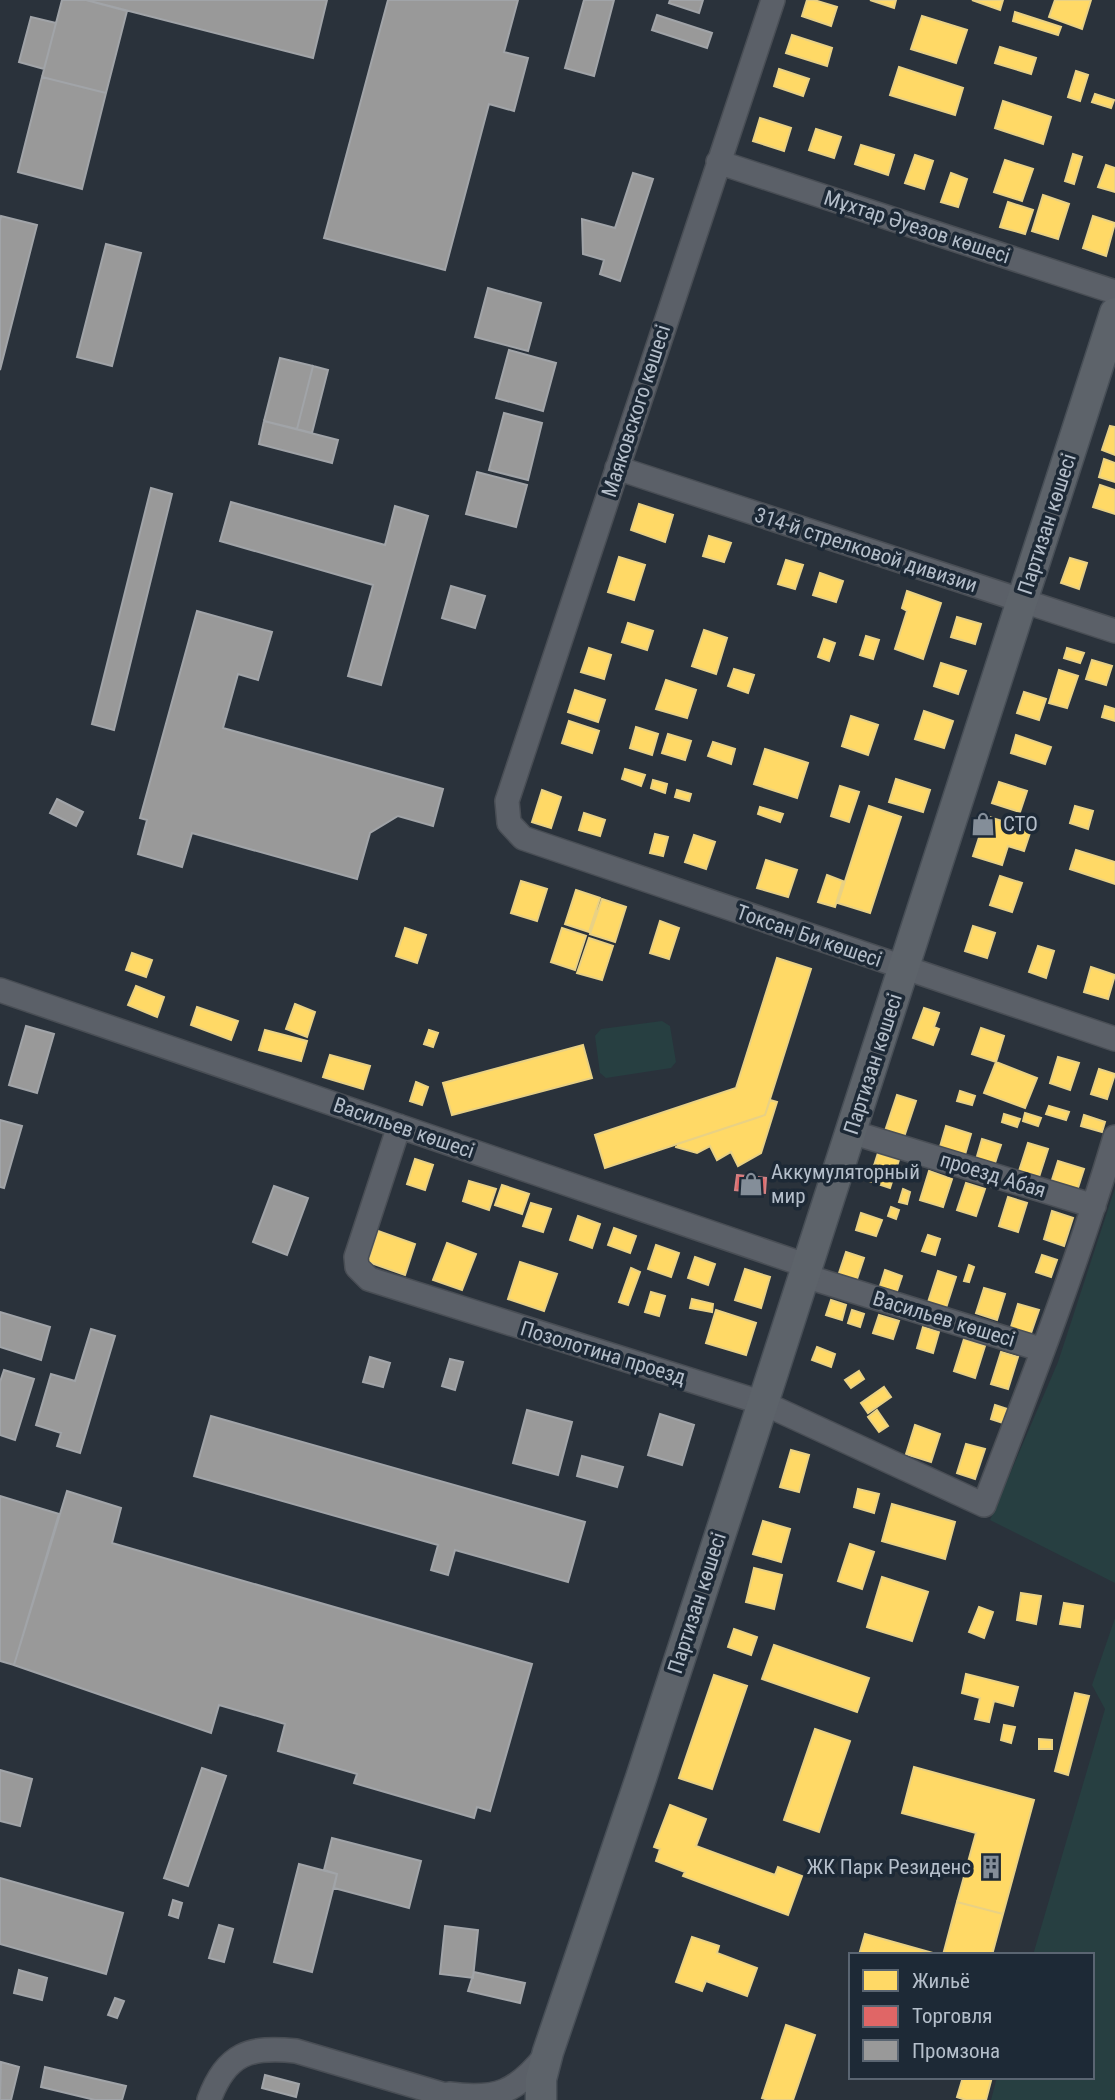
<svg xmlns="http://www.w3.org/2000/svg" width="1115" height="2100" font-family="'Roboto Condensed',sans-serif">
<style>
.green{fill:#273f41}
.homes{fill:#ffd966;stroke:#e9d184;stroke-width:2}
.shops{fill:#e06666;stroke:#d38184;stroke-width:2}
.industry{fill:#999;stroke:#a1a4a8;stroke-width:2}
.lines{fill:none;stroke-linecap:round;stroke-linejoin:round}
.minor-casing{stroke:#494e55;stroke-width:26}
.major-casing{stroke:#484f57;stroke-width:33}
.minor{stroke:#5b6068;stroke-width:23}
.major{stroke:#5d636a;stroke-width:30}
.labels{text-anchor:middle;stroke-width:7;stroke-linejoin:round;paint-order:stroke}
.street-label{font-size:21px;fill:#b5bfcb;stroke:#1d2936}
.poi-label{font-size:21px;fill:#b5bfcb;stroke:#1d2936;text-anchor:start}
</style>
<rect width="100%" height="100%" fill="#2a323b"/>
<!-- green -->
<path class="green" d="M662,1021L670,1026L676,1062L671,1068L606,1078L600,1073L595,1036L601,1029Z
M1115,1188V1583L990,1520L1058,1362Z
M1115,1618V2100H991L997,2077H1092V1955H1033L1105,1709L1092,1685Z"/>
<!-- homes -->
<path class="homes" d="M807,0H814L837,7L831,26L802,16Z
M870,0H896L894,8Z
M972,0H1003L1000,10Z
M1055,0H1091L1082,29L1049,17Z
M1015,12L1061,27L1058,35L1013,21Z
M922,16L967,30L956,63L911,49Z
M792,35L832,48L827,66L786,53Z
M1000,47L1036,58L1031,74L995,63Z
M899,67L963,88L955,115L890,95Z
M779,69L809,79L803,96L774,86Z
M1076,71L1088,75L1080,101L1068,97Z
M1095,94L1114,100L1111,108L1092,102Z
M1003,101L1051,117L1043,144L995,128Z
M760,118L791,128L784,151L753,141Z
M816,129L841,137L834,158L809,150Z
M861,145L894,155L888,175L855,164Z
M1073,154L1082,157L1074,184L1065,181Z
M915,155L933,161L924,189L905,183Z
M1005,160L1033,169L1022,201L994,192Z
M1106,165L1115,168V192L1098,187Z
M951,173L967,179L958,207L941,202Z
M1043,195L1069,204L1058,239L1032,231Z
M1008,202L1033,210L1025,234L1000,227Z
M1093,216L1115,223L1106,256L1083,248Z
M1110,426L1115,427V455L1102,450Z
M1104,459L1115,463V482L1099,477Z
M1100,485L1115,490V514L1093,507Z
M639,504L673,515L665,542L631,530Z
M709,536L731,543L724,562L703,556Z
M619,557L645,565L634,600L608,592Z
M1070,558L1087,563L1079,589L1061,583Z
M786,560L803,565L795,589L778,584Z
M820,573L843,581L836,602L813,595Z
M907,591L941,603L923,659L895,649L907,611L902,608Z
M957,617L981,624L975,644L951,637Z
M628,623L653,631L647,650L622,642Z
M704,630L727,638L716,674L692,666Z
M866,636L879,640L873,659L860,655Z
M824,639L835,643L829,661L818,657Z
M589,648L611,655L604,679L581,672Z
M1067,648L1084,653L1080,663L1064,658Z
M1092,660L1112,666L1106,685L1086,679Z
M941,663L966,671L958,694L934,686Z
M734,669L754,675L748,693L728,686Z
M1059,670L1078,676L1067,708L1049,703Z
M666,680L696,690L687,718L656,709Z
M575,690L605,700L598,722L568,712Z
M1024,692L1046,699L1039,720L1017,713Z
M1105,706L1115,709V721L1102,717Z
M924,711L953,721L944,748L915,739Z
M851,716L878,725L868,755L842,746Z
M569,721L599,731L592,753L562,743Z
M636,727L658,734L652,755L630,748Z
M668,734L691,741L685,760L662,753Z
M1016,735L1051,747L1045,764L1011,753Z
M713,742L735,749L731,764L708,756Z
M765,749L808,763L797,798L754,784Z
M625,769L645,775L641,786L622,779Z
M896,779L930,790L923,812L889,802Z
M653,780L667,784L665,793L651,788Z
M999,782L1027,791L1020,812L992,803Z
M840,786L859,792L849,822L831,816Z
M542,790L561,797L551,828L532,822Z
M677,790L691,794L689,801L675,797Z
M869,806L901,817L870,913L838,903Z
M1075,806L1093,811L1088,829L1070,823Z
M760,807L783,814L780,822L758,814Z
M584,813L605,820L600,836L579,830Z
M986,816L1031,830L1024,851L1008,846L1002,865L973,856Z
M655,834L668,837L663,856L650,853Z
M694,835L715,842L706,869L685,862Z
M1076,850L1115,862V884L1070,869Z
M766,860L797,870L788,897L757,888Z
M827,875L843,881L835,907L818,902Z
M1000,876L1022,883L1012,912L990,905Z
M521,881L547,889L537,921L511,913Z
M576,890L600,898L589,932L565,924Z
M602,899L626,907L615,942L590,934Z
M660,921L679,928L669,959L650,953Z
M973,926L995,933L987,958L965,951Z
M405,928L426,935L417,963L396,956Z
M562,928L586,936L575,970L551,962Z
M589,938L613,946L602,980L577,973Z
M1038,946L1054,951L1046,978L1029,972Z
M132,953L152,960L146,977L126,970Z
M777,958L811,969L765,1115L605,1168L595,1135L736,1088Z
M1091,967L1115,975L1108,999L1084,992Z
M136,986L164,997L157,1017L128,1005Z
M295,1004L315,1012L307,1037L286,1029Z
M197,1007L238,1021L231,1040L191,1025Z
M924,1008L939,1013L934,1027L939,1029L933,1045L913,1038Z
M981,1028L1004,1036L996,1062L972,1054Z
M265,1030L307,1041L301,1061L259,1050Z
M429,1030L438,1033L433,1047L424,1044Z
M583,1045L592,1078L452,1115L443,1083Z
M330,1055L370,1066L363,1089L323,1077Z
M1058,1057L1079,1063L1070,1090L1050,1083Z
M996,1062L1037,1078L1025,1108L984,1093Z
M1099,1069L1115,1074L1107,1099L1091,1094Z
M416,1082L428,1087L422,1105L410,1101Z
M960,1091L975,1096L972,1105L957,1101Z
M897,1095L916,1101L903,1140L884,1134Z
M770,1100L777,1102L761,1153L738,1166L731,1152L717,1160L710,1146L697,1153L676,1147L677,1144L765,1115Z
M1049,1106L1069,1112L1066,1120L1046,1114Z
M1025,1113L1041,1118L1038,1126L1023,1121Z
M1004,1114L1020,1119L1017,1127L1002,1122Z
M1084,1115L1105,1122L1102,1132L1081,1126Z
M946,1126L971,1134L964,1158L939,1150Z
M982,1139L1001,1145L993,1169L975,1163Z
M1028,1143L1048,1149L1039,1177L1019,1171Z
M878,1153L899,1160L890,1188L869,1181Z
M415,1159L433,1165L425,1190L407,1184Z
M1058,1161L1084,1169L1076,1194L1050,1186Z
M929,1171L952,1179L943,1207L920,1200Z
M469,1181L496,1189L489,1210L463,1201Z
M966,1183L985,1189L976,1216L957,1210Z
M502,1185L529,1194L522,1214L495,1205Z
M903,1189L910,1192L907,1204L899,1202Z
M1008,1197L1027,1203L1018,1232L999,1226Z
M531,1203L551,1209L543,1232L523,1226Z
M891,1207L899,1210L896,1219L888,1216Z
M1052,1211L1073,1218L1064,1246L1044,1239Z
M861,1213L882,1220L876,1236L856,1230Z
M578,1216L600,1224L592,1248L570,1240Z
M614,1228L636,1236L630,1253L608,1245Z
M378,1231L415,1244L405,1275L368,1262Z
M928,1235L940,1239L935,1255L922,1251Z
M447,1243L476,1254L462,1290L433,1280Z
M656,1245L679,1253L671,1277L648,1269Z
M846,1252L864,1258L856,1282L838,1276Z
M1042,1255L1057,1260L1051,1277L1036,1272Z
M695,1257L715,1264L708,1285L688,1278Z
M520,1262L557,1274L544,1311L508,1299Z
M969,1265L974,1267L969,1282L964,1281Z
M631,1268L640,1272L628,1305L619,1302Z
M745,1269L770,1277L761,1308L735,1300Z
M885,1270L902,1276L896,1294L879,1289Z
M938,1271L956,1277L946,1308L928,1302Z
M984,1288L1005,1294L997,1320L976,1313Z
M651,1292L665,1296L659,1316L645,1312Z
M692,1299L713,1304L712,1312L690,1308Z
M831,1300L846,1305L842,1320L826,1315Z
M1018,1304L1039,1310L1030,1336L1010,1330Z
M716,1310L756,1323L746,1355L706,1343Z
M852,1310L864,1314L860,1327L848,1323Z
M879,1315L899,1321L893,1339L873,1333Z
M923,1327L939,1332L933,1353L917,1348Z
M964,1339L985,1346L975,1378L954,1371Z
M817,1347L835,1354L831,1367L812,1360Z
M1001,1352L1018,1357L1008,1389L991,1384Z
M859,1371L864,1379L851,1388L845,1380Z
M884,1387L891,1397L868,1413L861,1403Z
M995,1405L1007,1409L1003,1423L991,1419Z
M877,1410L888,1426L879,1432L868,1417Z
M915,1425L940,1434L931,1462L906,1454Z
M966,1444L985,1449L975,1479L957,1473Z
M791,1450L809,1455L799,1492L780,1487Z
M858,1489L879,1494L874,1513L854,1507Z
M892,1504L955,1522L945,1559L882,1541Z
M763,1521L790,1529L781,1562L753,1554Z
M850,1544L874,1552L862,1589L838,1581Z
M754,1568L782,1575L774,1609L746,1602Z
M882,1577L928,1592L912,1641L867,1627Z
M1021,1593L1041,1596L1036,1624L1017,1620Z
M1064,1603L1083,1606L1080,1627L1060,1624Z
M979,1607L993,1612L984,1638L969,1632Z
M734,1629L757,1637L751,1655L728,1647Z
M774,1645L869,1678L857,1712L762,1679Z
M966,1674L1018,1687L1013,1706L994,1701L989,1722L975,1719L980,1698L962,1693Z
M714,1675L747,1686L712,1789L679,1778Z
M1075,1693L1089,1696L1068,1775L1055,1771Z
M1004,1725L1015,1727L1011,1743L1001,1740Z
M815,1729L850,1741L819,1832L784,1820Z
M1039,1739L1052,1740V1749H1039Z
M914,1767L1034,1800L1003,1914L957,1902L976,1833L902,1813Z
M670,1805L706,1819L696,1846L775,1875L778,1867L802,1876L788,1915L683,1876L685,1872L656,1861L660,1849L654,1847Z
M957,1902L1003,1914L992,1955H943Z
M865,1934L940,1955H859Z
M692,1937L719,1946L717,1953L757,1968L747,1996L706,1981L702,1991L676,1982Z
M786,2025L815,2035L793,2100H768L762,2098Z
M963,2077H992L986,2100H966L957,2097Z"/>
<!-- shops -->
<path class="shops" d="M737,1175L766,1178L765,1193L735,1190Z"/>
<!-- industry -->
<path class="industry" d="M62,0H86L127,11L106,93L42,77Z
M86,0H327L313,58Z
M388,0H518L504,52L528,58L514,111L489,104L445,270L324,238Z
M584,0H614L594,76L565,68Z
M670,0H703L699,13L669,3Z
M657,15L712,33L707,48L652,30Z
M31,17L56,23L44,69L19,62Z
M42,77L106,93L82,189L18,172Z
M633,173L653,179L620,281L600,274L604,260L583,254L582,219L615,228Z
M1,216L37,225L0,370V221Z
M106,244L141,253L112,366L77,357Z
M488,288L541,303L528,351L475,337Z
M509,350L556,363L543,411L496,398Z
M280,358L313,366L297,429L264,421Z
M313,366L328,370L312,433L297,429Z
M504,413L542,423L528,480L489,470Z
M264,421L338,440L332,463L259,444Z
M477,472L527,485L516,527L466,514Z
M151,488L172,494L114,730L92,724Z
M231,502L385,545L395,506L428,516L381,685L348,676L373,585L220,541Z
M451,586L485,596L475,628L442,618Z
M197,611L272,632L258,680L238,674L223,728L443,789L433,826L398,816L370,833L357,879L192,833L182,867L138,854L147,820L140,818Z
M57,799L83,812L76,826L50,813Z
M26,1026L54,1034L37,1093L9,1085Z
M0,1120L22,1126L4,1188L0,1187Z
M274,1186L308,1198L287,1255L253,1242Z
M0,1312L50,1327L41,1360L0,1347Z
M91,1329L115,1336L80,1453L57,1446L61,1433L36,1425L51,1374L75,1381Z
M370,1357L390,1363L383,1387L363,1382Z
M450,1359L463,1362L455,1390L442,1386Z
M4,1370L34,1379L15,1440L0,1435V1382Z
M527,1410L572,1422L558,1475L513,1463Z
M660,1414L694,1425L682,1465L648,1455Z
M211,1416L585,1522L568,1582L455,1550L448,1575L431,1570L438,1545L194,1476Z
M582,1456L623,1467L617,1487L577,1476Z
M67,1491L121,1508L112,1543L532,1664L490,1811L477,1807L474,1818L354,1783L357,1774L278,1751L285,1724L219,1705L211,1733L14,1665Z
M0,1496L59,1514L14,1665L0,1661Z
M202,1768L226,1776L188,1886L164,1878Z
M0,1770L32,1779L20,1826L0,1821Z
M332,1838L421,1861L409,1908L334,1888L337,1874L324,1870Z
M299,1864L337,1874L312,1972L274,1962Z
M0,1878L123,1913L106,1974L0,1944Z
M173,1900L182,1903L178,1918L169,1915Z
M219,1925L233,1929L224,1962L209,1958Z
M445,1926L478,1930L473,1978L440,1974Z
M19,1970L47,1978L42,2000L14,1993Z
M474,1972L525,1983L520,2003L468,1991Z
M115,1998L124,2001L117,2018L108,2015Z
M1,2062L19,2067L11,2100H0Z
M45,2067L126,2086L122,2100H95L41,2087Z
M265,2075L299,2084L296,2097L262,2088Z"/>
<g class="lines">
<!-- minor casing -->
<g class="minor-casing">
<path id="minor" d="M773,0L507,801L509,823L523,838L1115,1039
M718,162L1115,292
M617,468L1115,631
M0,990L808,1266
M399,1126L356,1257L357,1267L369,1279L763,1403L984,1505C1031,1383 1078,1262 1115,1137
M851,1132L1094,1206
M805,1276L1043,1350
M449,2094C496,2100 516,2093 546,2055
M209,2100C226,2053 250,2046 296,2051L462,2100"/>
</g>
<!-- major casing -->
<g class="major-casing">
<path id="major" d="M541,2100V2079L548,2052L641,1778L763,1403L1115,313"/>
</g>
<!-- minor -->
<use href="#minor" class="minor"/>
<!-- major -->
<use href="#major" class="major"/>
</g>
<!-- icons -->
<defs>
<g id="shop-bare" transform="scale(1.89)"><path d="M-5-2.5h2.3a2.7 3.5 0 0 1 5.4 0H5L5.5 6h-11ZM-1.5-2.5h3a1.5 2.3 0 0 0-3 0Z" fill="#848e99" stroke="#1d2936" stroke-width="2.5" paint-order="stroke"/></g>
<g id="building-bare" transform="scale(1.89)"><path d="M-4-6H4V6H1V3H-1V6H-4ZM-2.5-4.3h1.7v1.8h-1.7ZM.8-4.3h1.7v1.8H.8ZM-2.5-1h1.7V.8h-1.7ZM.8-1h1.7V.8H.8Z" fill="#848e99" stroke="#1d2936" stroke-width="2.5" paint-order="stroke"/></g>
</defs>
<g fill-rule="evenodd">
<use href="#shop-bare" x="983" y="824"/>
<use href="#shop-bare" x="751" y="1184"/>
<use href="#building-bare" x="991" y="1867"/>
</g>
<g class="labels">
<!-- street labels -->
<g class="street-label">
<text transform="translate(917 227) rotate(18)" y="7">Мұхтар Әуезов көшесі</text>
<text transform="translate(636 411) rotate(-72)" y="7">Маяковского көшесі</text>
<text transform="translate(1047 524) rotate(-72)" y="7">Партизан көшесі</text>
<text transform="translate(866 550) rotate(18)" y="7">314-й стрелковой дивизии</text>
<text transform="translate(809 936) rotate(19)" y="7">Токсан Би көшесі</text>
<text transform="translate(873 1064) rotate(-72)" y="7">Партизан көшесі</text>
<text transform="translate(404 1128) rotate(19)" y="7">Васильев көшесі</text>
<text transform="translate(993 1175) rotate(17)" y="7">проезд Абая</text>
<text transform="translate(944 1319) rotate(17)" y="7">Васильев көшесі</text>
<text transform="translate(603 1353) rotate(17)" y="7">Позолотина проезд</text>
<text transform="translate(697 1603) rotate(-72)" y="7">Партизан көшесі</text>
</g>
<!-- poi labels -->
<g class="poi-label">
<text x="1003" y="831">СТО</text>
<text x="771" y="1179">Аккумуляторный<tspan x="771" dy="24">мир</tspan></text>
<text x="971" y="1874" text-anchor="end">ЖК Парк Резиденс</text>
</g>
</g>
<!-- legend -->
<rect x="849" y="1953" width="245" height="126" fill="#1d2936" stroke="#5a6572" stroke-width="2"/>
<rect x="863" y="1970" width="35" height="21" fill="#ffd966" stroke="#5a6572" stroke-width="2"/>
<text x="912" y="1988" font-size="21" fill="#b5bfcb">Жильё</text>
<rect x="863" y="2006" width="35" height="21" fill="#e06666" stroke="#5a6572" stroke-width="2"/>
<text x="912" y="2023" font-size="21" fill="#b5bfcb">Торговля</text>
<rect x="863" y="2040" width="35" height="21" fill="#999999" stroke="#5a6572" stroke-width="2"/>
<text x="912" y="2058" font-size="21" fill="#b5bfcb">Промзона</text>
</svg>
